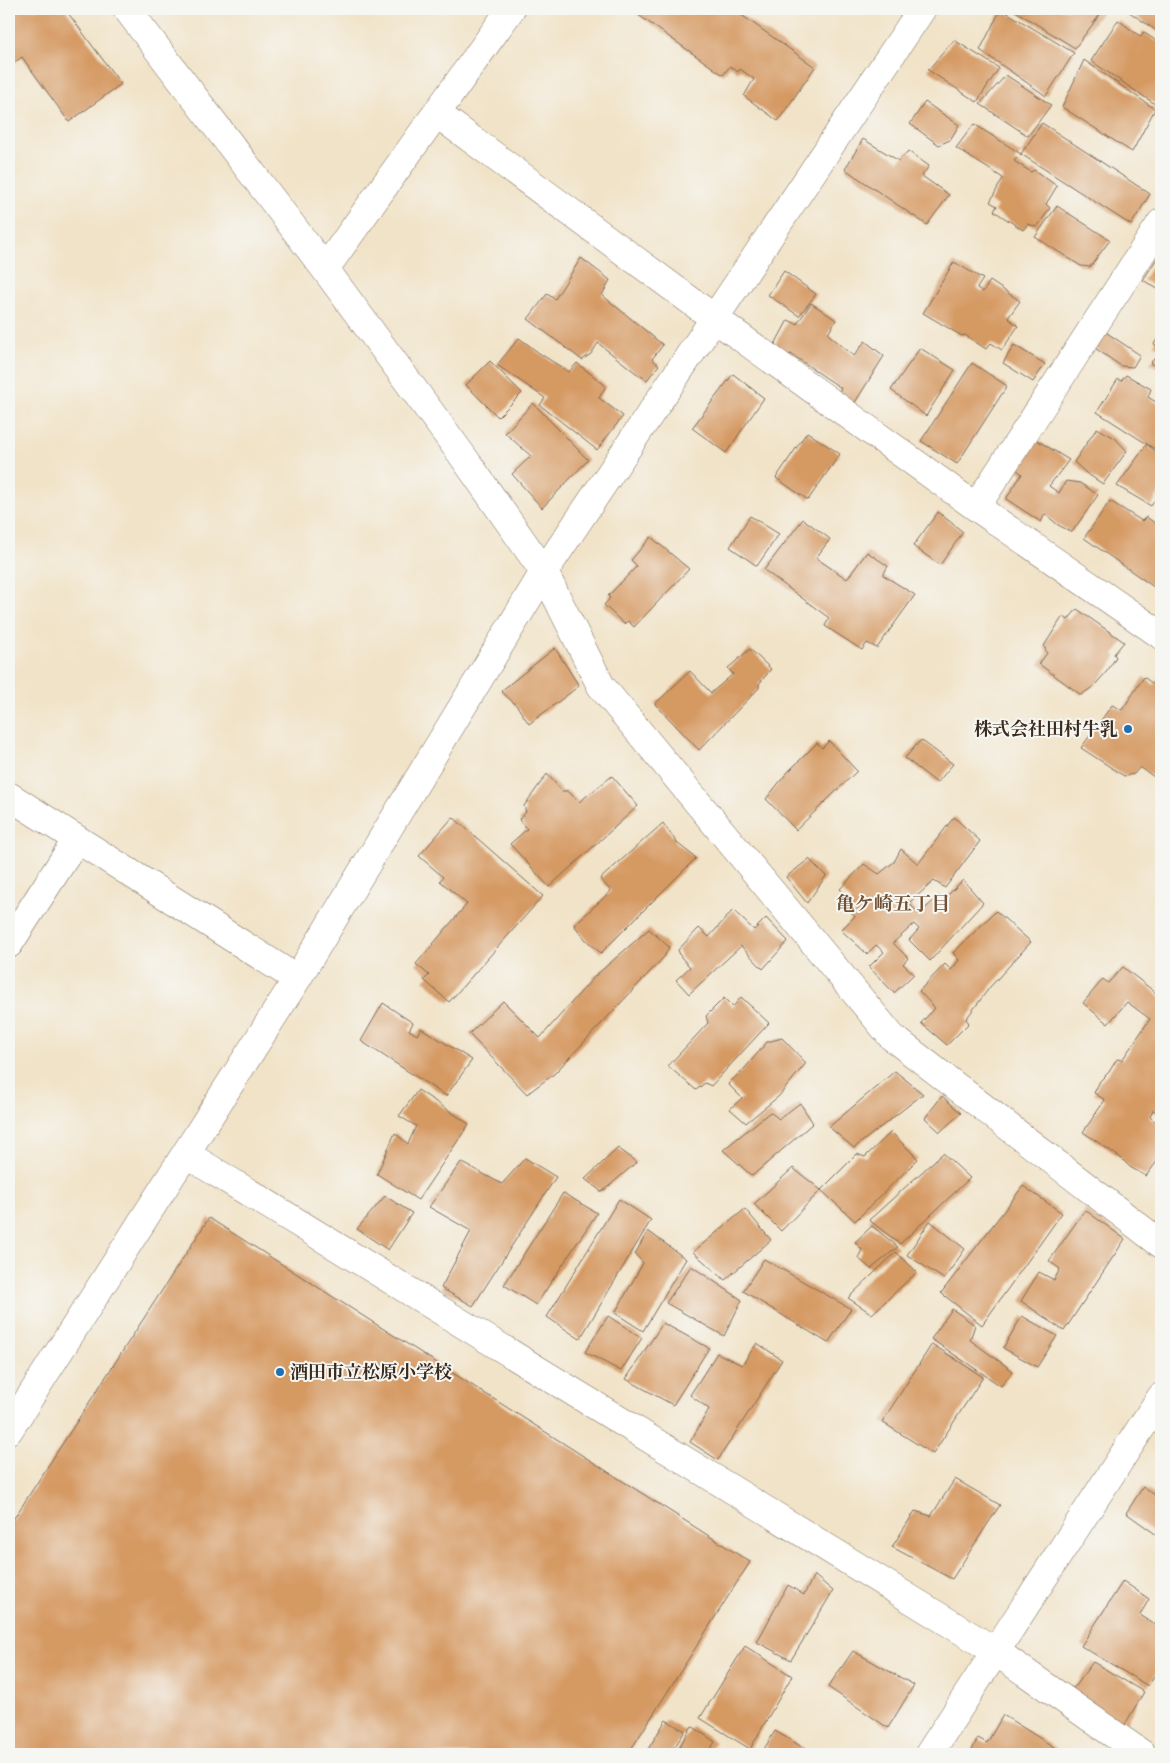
<svg xmlns="http://www.w3.org/2000/svg" width="1170" height="1763" font-family="'EB Garamond','Noto Serif JP',serif">
<style>
.building{fill:#d59962}
.lines{fill:none;stroke-linecap:round;stroke-linejoin:round}
.minor-casing{stroke:#7b6b5a;stroke-width:29}
.minor{stroke:#fff;stroke-width:28}
.poi-dot{fill:#1f6fb2;stroke:#f6f6f2;stroke-width:2}
.labels{text-anchor:middle;stroke-width:4;stroke-linejoin:round;paint-order:stroke}
.poi-label{font-size:18px;font-weight:bold;fill:#3b2a1e;stroke:#f6f6f2;text-anchor:end}
.neighbourhood-label{font-size:19px;font-weight:bold;fill:#715136;stroke:#f6f6f2}
</style>
<rect width="100%" height="100%" fill="#f6f6f2"/>
<filter id="ink" filterUnits="userSpaceOnUse"><feTurbulence type="fractalNoise" baseFrequency=".02" numOctaves="2"/><feDisplacementMap in="SourceGraphic" scale="10" xChannelSelector="R" yChannelSelector="G"/><feConvolveMatrix kernelMatrix="1 2 1 2 8 2 1 2 1" color-interpolation-filters="sRGB"/></filter>
<filter id="wash" filterUnits="userSpaceOnUse"><feTurbulence type="fractalNoise" baseFrequency=".0096" numOctaves="4" result="noise"/><feDisplacementMap in="SourceGraphic" scale="20" xChannelSelector="R" yChannelSelector="G"/><feGaussianBlur stdDeviation="1.12" result="paint"/><feColorMatrix in="noise" values="0 0 0 0 0 0 0 0 0 0 0 0 0 0 0 0 0 1.4 0 .05"/><feComposite in="paint" operator="in"/></filter>
<g filter="url(#wash)">
<rect width="100%" height="100%" fill="#f1e3c8"/>
<g id="blocks">
<!-- building -->
<path class="building" d="M9,9H65L121,84L69,122L22,57L9,67Z
M640,9H733L815,67L778,121L744,96L754,79L740,69L738,72L730,66L723,75L637,14Z
M1001,9L1074,53L1046,96L980,50Z
M1012,9H1104L1075,48Z
M1125,9H1161V34Z
M1118,20L1141,37L1143,32L1161,44V101L1158,106L1091,61Z
M954,40L999,68L977,102L928,70Z
M1084,60L1155,109L1132,152L1062,107Z
M1006,75L1051,105L1028,136L980,104Z
M925,102L959,125L950,140L939,145L910,124Z
M1042,123L1150,194L1131,225L1021,154Z
M974,124L1021,154L1014,161L1031,172L1034,170L1057,186L1046,204L1050,208L1037,227L1028,224L1023,230L994,211L997,206L990,202L1003,178L956,148Z
M863,139L899,161L908,151L929,166L922,176L949,195L927,225L845,169Z
M1057,206L1110,240L1090,267L1081,266L1035,237Z
M1161,252V291L1143,280Z
M581,258L610,280L602,295L663,345L652,359L659,365L647,380L636,373L598,343L591,354L582,360L528,319L547,294L555,299Z
M954,262L983,279L977,288L983,292L990,281L1020,301L1008,318L1018,326L1002,350L991,343L986,349L965,335L962,336L923,313Z
M784,271L816,294L799,316L768,295Z
M811,303L836,320L828,334L854,356L865,341L884,356L854,404L838,394L841,388L791,354L784,356L773,348L788,320L797,324Z
M1104,331L1140,355L1133,367L1121,366L1092,346Z
M1161,333V349L1154,344Z
M519,338L539,353L569,372L577,363L606,386L599,398L623,416L597,450L540,405L545,398L497,365Z
M1014,345L1045,364L1033,382L1003,363Z
M920,348L955,370L926,416L891,390Z
M1161,352V370L1150,363Z
M490,361L522,393L498,417L466,385Z
M972,363L1007,386L957,464L921,441Z
M733,374L764,398L726,453L692,428Z
M1126,375L1151,389L1148,397L1159,404L1161,402V453L1097,412L1118,379L1121,381Z
M533,403L588,460L542,508L512,474L531,456L505,433Z
M1097,428L1115,438L1127,451L1103,484L1086,473L1074,462Z
M807,432L840,454L808,500L776,478Z
M1032,437L1069,460L1049,486L1059,493L1066,481L1080,483L1098,495L1072,532L1058,525L1045,514L1041,522L1006,499L1022,474L1012,465Z
M1147,444L1161,457V491L1151,506L1117,486Z
M1110,501L1142,521L1146,517L1161,527V592L1084,538Z
M938,512L963,532L940,565L913,546Z
M750,516L779,534L757,566L730,547Z
M803,519L830,539L816,558L847,579L867,552L888,566L883,575L915,595L877,648L867,643L862,650L825,626L829,618L764,570Z
M651,537L689,569L634,627L628,621L624,624L604,605L610,598L608,596L637,566L631,560Z
M1077,609L1124,642L1114,654L1116,657L1108,670L1094,686L1081,695L1039,664L1047,653L1044,646L1063,616L1068,620Z
M555,648L579,686L529,724L517,706L501,691Z
M750,649L771,669L759,684V688L699,750L655,704L690,671L711,693L733,674L728,668Z
M1161,673V782L1140,767L1134,774L1124,776L1081,748L1112,705L1122,710L1144,677L1154,685Z
M921,740L953,764L937,783L905,758Z
M829,741L857,771L796,830L766,799L786,774L817,743L822,748Z
M547,774L562,791H568L579,802L612,776L638,806L549,887L510,844L527,829L519,820L526,812L524,806Z
M453,817L543,896L449,1002L424,980L429,975L416,964L467,904L440,881L443,877L419,856Z
M954,817L980,841L945,888L934,881L909,903L919,914L939,896L944,899L963,880L983,903L930,961L909,940L919,929L914,924L893,943L908,958L903,964L914,974L894,993L869,967L884,952L876,945L867,954L841,930L855,916L846,908L852,901L840,889L864,864L879,874L894,862L901,849L918,864Z
M663,823L677,843L696,858L601,953L586,940L574,925L611,891L600,879Z
M809,859L826,876L807,903L786,877Z
M733,910L754,930L766,918L788,941L763,969L741,946L689,994L676,980L690,967L681,957L678,950L699,928L709,937Z
M996,911L1031,942L990,987L966,1019L969,1023L947,1045L921,1023L935,1008L919,991L945,964L951,970L959,960L953,953Z
M649,929L669,947L664,957L554,1074L527,1094L469,1034L503,1001L540,1038L595,976Z
M1123,967L1161,997V1116L1153,1110L1150,1117L1161,1127V1156L1146,1176L1130,1167L1121,1158L1083,1132L1105,1100L1094,1093L1100,1081L1109,1072L1117,1059L1122,1060L1150,1019L1127,1002L1108,1024L1083,1003L1103,979L1108,983Z
M741,997L769,1023L711,1086L705,1083L696,1090L668,1066L708,1023L706,1016L724,998L733,1007Z
M383,1003L413,1023L409,1030L417,1035L421,1028L472,1060L446,1096L361,1041Z
M782,1038L806,1063L779,1096L746,1123L730,1109L742,1098L728,1084L745,1068L767,1042Z
M895,1071L923,1094L854,1148L829,1127Z
M418,1090L469,1124L418,1200L377,1174L395,1133L408,1144L416,1126L399,1116Z
M942,1096L961,1113L940,1132L925,1118Z
M800,1103L813,1123L752,1176L723,1150L770,1112L779,1119Z
M891,1132L918,1159L855,1221L821,1190L781,1231L754,1204L793,1168L821,1190L857,1154L865,1157Z
M618,1148L637,1162L602,1192L585,1179Z
M943,1153L970,1178L900,1244L869,1220Z
M525,1158L556,1177L473,1306L441,1288L471,1231L429,1207L461,1162L502,1184Z
M1023,1186L1062,1213L982,1325L941,1293Z
M563,1193L597,1213L536,1305L504,1285Z
M385,1196L412,1213L388,1250L357,1229Z
M619,1199L651,1220L580,1339L547,1317Z
M745,1209L771,1240L725,1280L693,1252Z
M1085,1210L1125,1239L1064,1331L1021,1301L1039,1272L1054,1280L1060,1269L1049,1261Z
M209,1218L750,1562L628,1754H9V1526Z
M930,1221L965,1249L944,1279L907,1255Z
M872,1226L898,1247L871,1269L858,1258L862,1250L855,1242Z
M648,1231L686,1259L643,1331L615,1313L643,1263L635,1254Z
M896,1252L917,1272L872,1314L848,1298Z
M764,1259L851,1309L828,1343L743,1291Z
M691,1266L742,1300L724,1336L666,1303Z
M952,1309L975,1325L970,1340L1013,1371L1001,1386L931,1339Z
M608,1316L642,1338L621,1371L585,1352Z
M1022,1316L1057,1336L1037,1367L1003,1348Z
M663,1323L709,1348L673,1405L626,1379Z
M757,1343L782,1360L718,1460L690,1442L709,1409L690,1395L717,1353L742,1365Z
M932,1344L983,1377L933,1454L882,1422Z
M955,1479L1000,1505L952,1579L892,1547L915,1511L931,1516Z
M1143,1487L1161,1499V1538L1126,1513Z
M814,1575L833,1591L791,1660L757,1642L788,1585L804,1595Z
M1123,1581L1149,1599L1140,1615L1161,1628V1667L1148,1686L1081,1646Z
M745,1646L792,1676L750,1749L700,1718Z
M853,1651L914,1685L888,1728L828,1687Z
M1093,1662L1144,1692L1124,1726L1071,1691Z
M1003,1715L1065,1754H970L978,1738L987,1743Z
M666,1720L685,1731L670,1754H645Z
M692,1726L715,1742L707,1754H675Z
M775,1731L814,1754H761Z"/>
</g>
</g>
<g filter="url(#ink)">
<use href="#blocks" fill-opacity="0" stroke="#7b6b5a" stroke-width="1"/>
<g class="lines">
<!-- minor casing -->
<g class="minor-casing">
<path id="minor" d="M127,9L325,269L462,455L544,572L601,686L892,1037L1161,1244
M436,113L714,318L976,507L1161,635
M325,269L511,9
M976,507L1161,223
M9,796L297,979
M9,944L77,839
M186,1154L995,1651L1142,1754
M9,1430L297,979L544,572L922,9
M929,1754L1161,1397"/>
</g>
<!-- minor -->
<use href="#minor" class="minor"/>
</g>
</g>
<!-- markers -->
<g class="poi-dot">
<circle cx="1128" cy="729" r="5"/>
<circle cx="280" cy="1372" r="5"/>
</g>
<g class="labels">
<!-- poi labels -->
<g class="poi-label">
<text x="1118" y="735">株式会社田村牛乳</text>
<text x="290" y="1378" text-anchor="start">酒田市立松原小学校</text>
</g>
<!-- neighbourhood labels -->
<g class="neighbourhood-label">
<text x="893" y="910">亀ケ崎五丁目</text>
</g>
</g>
<!-- margin -->
<rect width="1170" height="1763" fill="none" stroke="#f6f6f2" stroke-width="30"/>
</svg>
